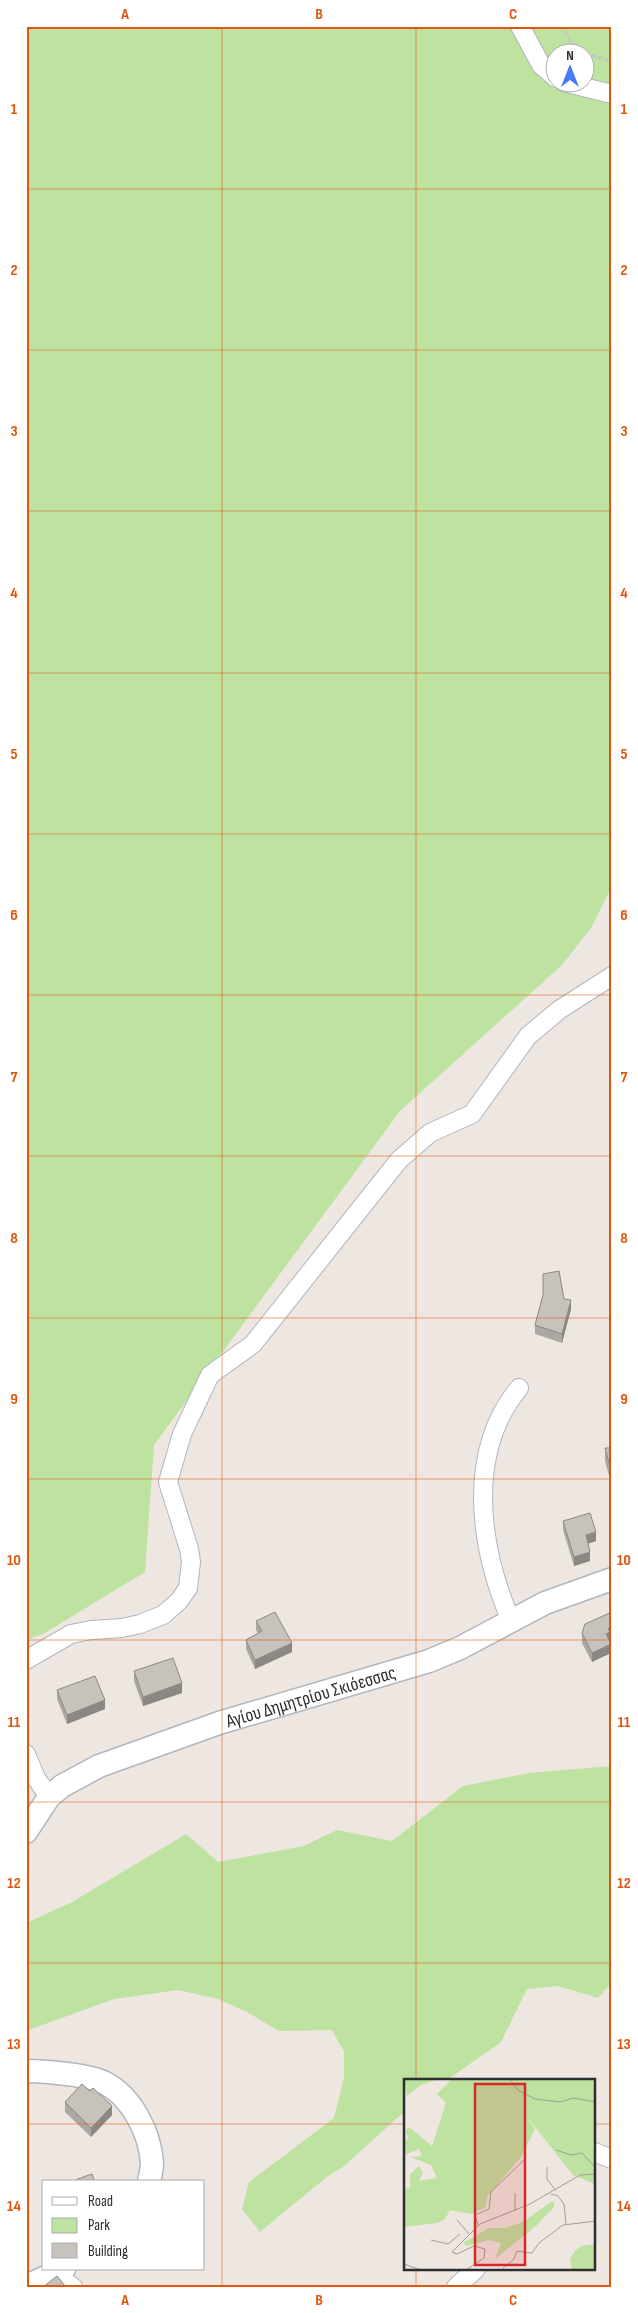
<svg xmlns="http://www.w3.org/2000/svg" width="638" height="2313" font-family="'Sofia Sans Condensed',sans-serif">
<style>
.green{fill:#bee2a0;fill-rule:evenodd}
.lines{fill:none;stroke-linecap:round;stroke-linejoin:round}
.minor-casing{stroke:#b1b5bd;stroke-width:20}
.tertiary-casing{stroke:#b1b5bd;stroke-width:25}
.path{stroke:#c4c4c4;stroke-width:3;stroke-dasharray:4 2.5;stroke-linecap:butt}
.minor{stroke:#fff;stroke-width:18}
.tertiary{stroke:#fff;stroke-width:22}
.wall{fill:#aba7a2}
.shaded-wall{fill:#8b8884}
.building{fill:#c7c2bc;stroke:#8b8884}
.grid{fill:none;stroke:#df570e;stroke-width:1;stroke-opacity:0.55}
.labels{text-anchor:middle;stroke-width:5;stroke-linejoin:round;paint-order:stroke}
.street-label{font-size:19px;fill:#2e2e2e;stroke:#fff}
.inset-road{fill:none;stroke:#a19d99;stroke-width:1}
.view{fill:#d62828;fill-opacity:0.15;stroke:#d62828;stroke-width:2.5}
.inset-edge{fill:none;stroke:#2e2e2e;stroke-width:2.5}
.neatline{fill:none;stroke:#df570e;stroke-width:2}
.grid-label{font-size:16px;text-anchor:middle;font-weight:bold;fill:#df570e}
</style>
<rect width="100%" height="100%" fill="#eee7e1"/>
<!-- green -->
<path class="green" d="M26,26H612V886L591,928L562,965L400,1111L154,1445L145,1572L43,1634L26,1640ZM556,52H586V82H556Z
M612,1766V1982L598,1998L558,1986L527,1989L501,2042L447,2080H406L405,2111L343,2167L328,2176L260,2232L242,2209L249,2182L334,2118L344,2078V2052L332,2030L279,2031L247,2012L218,1999L178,1990L114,1999L26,2031V1923L72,1902L186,1834L218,1862L304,1846L337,1830L392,1841L463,1786L529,1773Z"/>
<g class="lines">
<!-- minor casing -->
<g class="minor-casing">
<path id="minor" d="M520,26L541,65L556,78
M563,82L612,94
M511,1621C480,1549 465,1454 519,1388
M26,1660L71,1634L91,1630L122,1628L140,1624L163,1615L179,1601L188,1588L191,1562L189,1549L168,1482L182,1434L210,1375L253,1344L399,1160L430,1133L472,1114L528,1036L559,1010L612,976
M26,1754L36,1778L49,1797
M594,2152L612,2159
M54,2274L73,2287
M456,2287L476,2269"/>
</g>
<!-- tertiary casing -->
<g class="tertiary-casing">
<g id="tertiary">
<path id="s1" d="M26,1832L49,1797L62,1786L99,1766L219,1723L429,1661L460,1648L545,1603L612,1579"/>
<path d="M26,2071C45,2071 90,2075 105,2083C132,2097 150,2133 152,2163C152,2169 150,2176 149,2182"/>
<path d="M26,2286L64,2269"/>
</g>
</g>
<!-- path -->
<path class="path" d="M562,26L576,50L583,52
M586,53L612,62"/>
<!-- minor -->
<use href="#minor" class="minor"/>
<!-- tertiary -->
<use href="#tertiary" class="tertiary"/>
</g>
<!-- wall -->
<path class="wall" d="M543,1296L564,1299L571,1309L562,1343L535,1334V1325Z
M605,1448H612V1483H611L605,1461Z
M563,1521L596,1541L588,1544L590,1561L574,1566L563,1530Z
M256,1621L292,1652L255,1669L246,1649V1640L258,1633L256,1630Z
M582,1633L610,1637L611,1653L592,1662L582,1643Z
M134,1671L182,1693L143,1706L134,1681Z
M57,1690L105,1709L67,1724L57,1699Z
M90,2091L112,2115L91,2137L65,2112V2102Z"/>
<!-- shaded-wall -->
<path class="shaded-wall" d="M571,1300V1309L562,1343V1334Z
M596,1532V1541L586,1544V1535Z
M590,1552V1561L574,1566V1557Z
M612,1627V1636L610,1637V1641L606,1634L608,1629Z
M292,1643V1652L255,1669V1660Z
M611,1644V1653L592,1662V1653Z
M182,1683V1693L143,1706V1697Z
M105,1700V1709L67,1724V1715Z
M112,2106V2115L91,2137V2128Z"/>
<!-- building -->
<path class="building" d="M559,1271L564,1299L571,1300L562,1334L535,1325L543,1295V1274Z
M605,1448H612V1470H611Z
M590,1513L596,1532L586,1535L590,1552L574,1557L563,1521Z
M275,1612L292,1643L255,1660L246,1640L262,1631L256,1621Z
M612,1612V1627L608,1629L610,1632L606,1634L611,1644L592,1653L582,1633L585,1624Z
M173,1658L182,1683L143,1697L134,1671Z
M95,1676L105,1700L67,1715L57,1690Z
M82,2084L90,2091L93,2088L112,2106L91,2128L65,2102Z
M92,2174L95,2182H76L75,2180Z
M57,2276L66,2287H43Z"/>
<!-- grid -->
<path class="grid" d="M222,26V2287M416,26V2080M26,189H612M26,350H612M26,511H612M26,673H612M26,834H612M26,995H612M26,1156H612M26,1318H612M26,1479H612M26,1640H612M26,1802H612M26,1963H612M26,2124H406M594,2124H612M416,2269V2287"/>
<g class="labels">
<!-- street labels -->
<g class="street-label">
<text dy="7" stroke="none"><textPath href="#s1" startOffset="324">Αγίου Δημητρίου Σκιόεσσας</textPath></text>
</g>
</g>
<!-- overview -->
<g transform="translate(404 2079)">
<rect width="191" height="191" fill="#eee7e1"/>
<path d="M0,0H34L17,6L3,17ZM48,0H191V105L169,96L120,34L131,50L117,78L83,118L82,128L68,135L46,131L41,140L33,144L0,148V110L6,109V95L15,87L19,94L15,102L33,99L27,86L6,78L18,77L15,70L0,76V62L5,59L1,52L5,48L28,67L42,24L33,15ZM147,123H151L149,129L133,146L91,180L97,164L85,161L63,167L59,164L85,149H101L119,143ZM191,165V191H168L166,180L171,172L177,167Z" fill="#bee2a0"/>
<path class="inset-road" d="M105,0L114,11L131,20L156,23L169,19L192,23M152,71L167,76L178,74L192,89M143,88V100L152,112M147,115L154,117L160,125L162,145M111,132V114M53,141L66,156M74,146L71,136L85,130L87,113L122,79M27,161L44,165M44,165L56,155M0,185L17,191M99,189L110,180L113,172L128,174L135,164L159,146L192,142M62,191L80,179L81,170L70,167L53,175L48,173L76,145L126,125L176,96L192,95"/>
<path class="view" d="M71,5H121V186H71Z"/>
<rect width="191" height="191" class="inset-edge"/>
</g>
<!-- border -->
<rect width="638" height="2313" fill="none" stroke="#ffffff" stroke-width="55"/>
<!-- legend -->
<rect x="42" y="2180" width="162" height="90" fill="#ffffff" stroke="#ababab"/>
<rect x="52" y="2197" width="25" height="8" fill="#ffffff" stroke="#ababab"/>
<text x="88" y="2206" font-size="15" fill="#2e2e2e">Road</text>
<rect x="52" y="2218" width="25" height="15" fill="#bee2a0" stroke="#ababab"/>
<text x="88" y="2230" font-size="15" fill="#2e2e2e">Park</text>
<rect x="52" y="2243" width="25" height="15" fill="#c7c2bc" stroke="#ababab"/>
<text x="88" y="2256" font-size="15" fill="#2e2e2e">Building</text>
<!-- north arrow -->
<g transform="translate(570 68)"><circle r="24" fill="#ffffff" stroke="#ababab"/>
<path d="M0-4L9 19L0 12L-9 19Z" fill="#487af4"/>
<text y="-8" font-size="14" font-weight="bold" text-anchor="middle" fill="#2e2e2e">N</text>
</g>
<rect x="28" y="28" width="582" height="2258" class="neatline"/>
<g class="grid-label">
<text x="125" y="19">A</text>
<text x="319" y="19">B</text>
<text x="513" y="19">C</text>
<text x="14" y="114">1</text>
<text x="624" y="114">1</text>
<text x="14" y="275">2</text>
<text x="624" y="275">2</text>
<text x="14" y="436">3</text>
<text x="624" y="436">3</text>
<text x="14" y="598">4</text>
<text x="624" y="598">4</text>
<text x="14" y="759">5</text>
<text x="624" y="759">5</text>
<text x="14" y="920">6</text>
<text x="624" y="920">6</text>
<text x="14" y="1082">7</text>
<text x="624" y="1082">7</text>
<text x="14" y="1243">8</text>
<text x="624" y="1243">8</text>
<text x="14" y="1404">9</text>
<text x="624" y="1404">9</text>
<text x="14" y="1565">10</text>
<text x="624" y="1565">10</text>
<text x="14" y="1727">11</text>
<text x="624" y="1727">11</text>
<text x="14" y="1888">12</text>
<text x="624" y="1888">12</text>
<text x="14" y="2049">13</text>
<text x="624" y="2049">13</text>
<text x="14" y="2211">14</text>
<text x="624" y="2211">14</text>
<text x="125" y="2305">A</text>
<text x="319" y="2305">B</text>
<text x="513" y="2305">C</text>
</g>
</svg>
